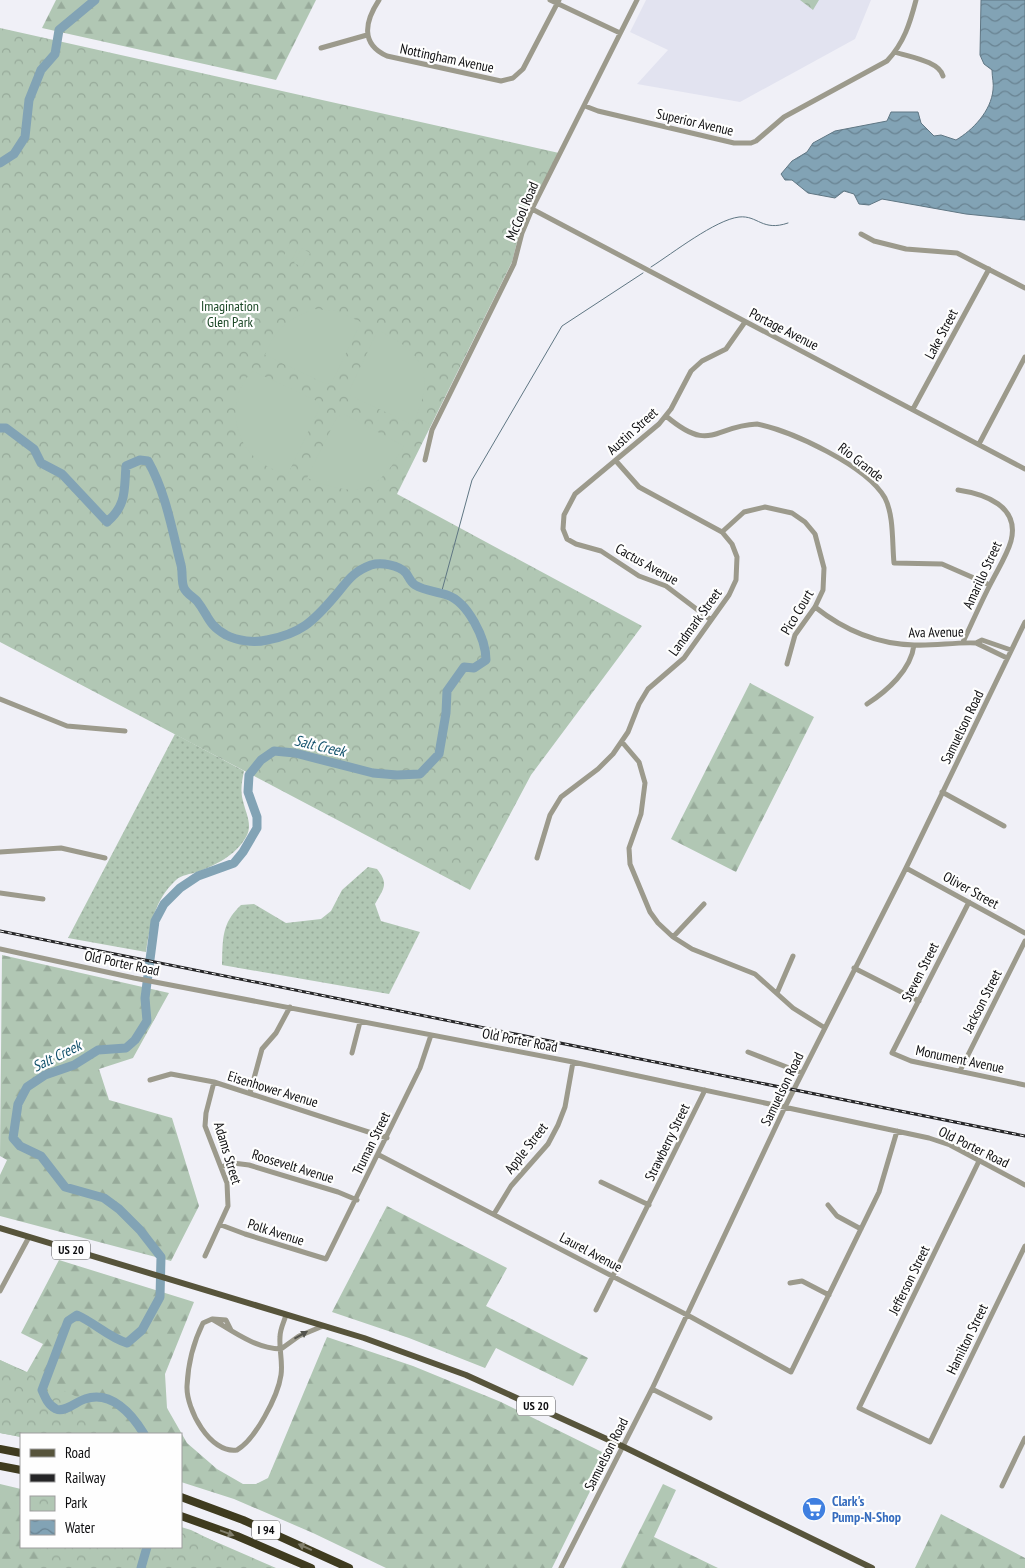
<svg xmlns="http://www.w3.org/2000/svg" width="1025" height="1568" font-family="'PT Sans Narrow',sans-serif">
<style>
.built{fill:#e2e3f0}
.grass{fill:url(#grass-dots)}
.forest{fill:url(#forest-firs)}
.park{fill:url(#park-crowns)}
.pitch{fill:#b1c7b4}
.water{fill:url(#water-waves);stroke:#5f7683}
.lines{fill:none;stroke-linecap:round;stroke-linejoin:round}
.stream{stroke:#5f7683;stroke-width:1}
.river{stroke:#82a3b5;stroke-width:9}
.minor{stroke:#9c9a8c;stroke-width:5}
.major{stroke:#57543b;stroke-width:6}
.highway{stroke:#3f3b1f;stroke-width:8}
.rail-casing{stroke:#252527;stroke-width:3}
.rail{stroke:#fefefe;stroke-width:1;stroke-dasharray:4;stroke-linecap:butt}
.oneway{fill:#54544e}
.oneway2{fill:#827f6d}
.labels{text-anchor:middle;stroke-width:4.5;stroke-linejoin:round;paint-order:stroke}
.shield{fill:#fefefe;stroke:#555557;stroke-width:1}
.shield-label{font-size:12px;font-weight:bold;fill:#0d0d0f}
.street-label{font-size:14px;fill:#0d0d0f;stroke:#fefefe}
.park-label{font-size:14px;fill:#1a4625;stroke:#fefefe}
.shop-label{font-size:14px;font-weight:bold;fill:#366cbe;stroke:#fefefe;text-anchor:start}
.water-label{font-size:15px;font-style:italic;fill:#13526c;stroke:#fefefe}
</style>
<defs>
<pattern id="grass-dots" width="8" height="8" patternUnits="userSpaceOnUse" patternTransform="scale(1.25)"><rect width="8" height="8" fill="#b1c7b4"/><path d="M2 2h.1M6 6h.1" fill="none" stroke="#97aa9a" stroke-width="1.8" stroke-linecap="round"/></pattern>
<pattern id="forest-firs" width="22" height="20" patternUnits="userSpaceOnUse" patternTransform="scale(1.25)"><rect width="22" height="20" fill="#b1c7b4"/><path d="M5 1l3.5 6h-7zM16 11l3.5 6h-7z" fill="#97aa9a"/></pattern>
<pattern id="park-crowns" width="20" height="18" patternUnits="userSpaceOnUse" patternTransform="scale(1.25)"><rect width="20" height="18" fill="#b1c7b4"/><path d="M2 6a3 3 0 1 1 6 0M12 15a3 3 0 1 1 6 0" fill="none" stroke="#97aa9a"/></pattern>
<pattern id="water-waves" width="16" height="10" patternUnits="userSpaceOnUse" patternTransform="scale(1.25)"><rect width="16" height="10" fill="#82a3b5"/><path d="M0 5q4-4 8 0t8 0" fill="none" stroke="#698392"/></pattern>
</defs>
<rect width="100%" height="100%" fill="#f0f0f7"/>
<!-- built -->
<path class="built" d="M646,0H871L855,39L740,102L637,84L668,50L630,32Z"/>
<!-- grass -->
<path class="grass" d="M175,734L244,771C242,781 240,790 243,801C246,814 253,825 246,837C235,856 216,865 197,872C191,874 181,875 176,880C155,899 150,925 146,952L68,938Z
M368,867L377,869C389,884 384,888 375,904L381,921L420,932L389,994L222,965C223,939 221,924 241,905L254,904L286,923L321,919L331,911L342,890Z"/>
<!-- forest -->
<path class="forest" d="M56,0H316L276,80L42,28Z
M750,683L814,717L736,872L671,839Z
M2,955L169,993L133,1058L99,1069L109,1100L172,1118L199,1206L171,1261L0,1216V1175L7,1160L0,1156Z
M387,1206L507,1268L486,1306L588,1358L573,1386L496,1348L485,1368L409,1338L332,1312Z
M59,1260L194,1302L165,1374L167,1408L187,1443L217,1469L243,1484H256L268,1478L327,1337L413,1366L501,1402L608,1455L552,1568H386L313,1533L234,1499L181,1482V1434H21V1437L0,1433V1360L27,1372L43,1344L21,1333Z
M0,1484L21,1489V1547H181V1527L191,1530L268,1568H0Z
M663,1484L676,1490L654,1537L718,1568H621Z
M941,1514L1025,1558V1568H915Z"/>
<!-- park -->
<path class="park" d="M800,0H819L813,10Z
M0,28L559,153L519,234L512,262L397,494L642,626L531,775L470,890L0,642Z
M0,1360L77,1397L97,1434H21V1437L0,1433Z
M181,1529L207,1538L276,1568H39L41,1547H181Z"/>
<!-- pitch -->
<path class="pitch" d="M291,242L299,246L291,261L283,257Z
M302,248L310,253L302,267L294,263Z
M314,309L336,311L361,322L332,382L326,384L265,355C276,328 288,319 314,309Z
M378,330C426,354 435,375 413,425L351,396L349,391Z
M253,371L317,401L320,407L287,476C278,471 267,467 259,461C231,440 227,395 253,371Z
M344,414L404,446C377,495 357,498 307,478L337,417Z"/>
<!-- water -->
<path class="water" d="M981,0H1025V220L966,214L882,199L869,205L859,204L854,194L844,191L835,198L808,193L792,180H785L781,174L792,161L807,152L813,143L835,131L887,121L891,112H918L921,123L934,136L941,135L956,140C973,130 991,111 993,90C994,84 992,77 992,70L984,64L980,55Z"/>
<g class="lines">
<!-- stream -->
<path class="stream" d="M651,267C673,253 715,220 739,217C758,215 762,232 788,223
M441,594L472,480L562,326L643,273"/>
<!-- river -->
<path class="river" d="M0,163L14,154L25,137L29,100L41,70L55,54L59,30L95,0
M0,428H6L34,449L41,463L62,474L107,522C127,505 124,490 126,466L140,460L148,461C166,493 172,530 181,565C183,572 181,582 184,588C186,593 193,597 197,601C209,616 207,624 226,635C238,641 254,643 267,640C300,634 313,622 335,596C347,582 352,572 371,565C381,562 399,565 406,573C409,577 410,582 415,585C425,591 436,591 447,595C468,602 486,639 486,660L474,668L464,667L447,691L446,713L439,754L420,774L397,775L373,773L295,753L274,751L261,760L249,775L248,792L257,817V828L243,852L234,863L198,876L180,888L164,904L155,921L145,998L147,1021L135,1040L126,1048L98,1050L74,1065L45,1075L27,1087L18,1104L13,1138L20,1146L41,1156L65,1187L104,1198L119,1209L140,1230L161,1257L160,1297L142,1330L127,1343C108,1337 95,1323 77,1315L68,1321L42,1390C45,1397 48,1405 56,1409C65,1413 77,1401 85,1399C111,1390 132,1414 144,1434
M141,1568L147,1547"/>
<!-- minor -->
<path class="minor" d="M379,0C365,21 360,44 387,56L501,81L513,78L523,69L559,0
M550,0L620,33
M321,48L367,35
M895,52C909,57 939,61 943,76
M585,106L598,111L734,143H751L756,141L784,117L887,61C904,43 910,23 916,0
M532,209L1025,469
M861,234L874,241L906,249L957,253L1025,288
M913,409L989,269
M666,416C711,454 713,426 757,424C792,431 867,466 885,498C894,516 892,543 894,563L942,564L990,585
M979,444L1025,357
M425,460L432,430L514,264L522,233L532,209L637,0
M958,490C985,494 1020,506 1011,541C1007,555 998,569 991,583C981,602 972,623 963,642
M722,532L744,512L765,507L792,513L805,522L815,534L824,568L823,590L815,607L795,635L787,664
M815,607C844,630 876,644 914,645C935,646 955,642 976,643L982,640L1011,650
M711,620L666,586L639,576L601,551L576,544L567,539L563,529L564,515L575,494L659,424L671,409L691,371L702,361L726,349L745,322
M976,643L1007,658
M0,699L67,726L125,731
M867,704C887,691 911,670 914,645
M622,742L639,762L645,783L641,814L629,848L630,864L650,912L658,923L673,937L692,949L755,974L793,1008L825,1028
M942,792L1004,826
M0,852L61,848L105,858
M537,858L550,815L561,797L598,769L613,754L628,732L639,704L648,689L684,658L729,595L736,580L737,557L732,544L722,532L639,487L616,461
M906,868L1025,933
M0,893L43,899
M969,902L892,1053L911,1061L1025,1085
M673,937L704,904
M0,949L134,978L573,1062L929,1138L950,1145L1025,1185
M854,968L919,1001
M777,993L793,956
M748,1052L802,1073
M352,1053L360,1022
M960,1071L1025,941
M150,1080L171,1074L214,1082L387,1138
M250,1093L262,1049L276,1033L290,1007
M379,1155L691,1317L791,1372L879,1192L897,1131
M979,1161L859,1408L930,1442L1025,1246
M221,1167L233,1163L249,1165L338,1192L357,1200
M601,1182L649,1205
M828,1205L837,1216L861,1229
M494,1214L511,1186L548,1144L558,1125L565,1107L573,1062
M221,1225L245,1234L326,1259L420,1068L431,1035
M205,1256L228,1206L227,1183L205,1126L206,1113L214,1082
M790,1283L802,1281L829,1295
M0,1291L29,1237
M596,1310L705,1090
M286,1315C284,1322 280,1329 280,1337C279,1350 283,1362 281,1375C278,1396 255,1440 237,1450C210,1454 186,1409 187,1386C188,1365 194,1341 203,1323L212,1319C234,1332 255,1348 281,1349L299,1336L323,1326
M213,1319L226,1320L231,1330
M652,1389L710,1418
M1002,1486L1025,1438
M561,1568L652,1389L785,1107L906,868L1025,622"/>
<!-- major -->
<path class="major" d="M0,1228L364,1338L466,1375L622,1446L872,1568"/>
<!-- highway -->
<path class="highway" d="M0,1449L21,1453
M0,1466L21,1470
M181,1497L243,1520L349,1568
M181,1516L237,1536L311,1568"/>
<!-- rail casing -->
<g class="rail-casing">
<path id="rail" d="M0,931L1025,1136"/>
</g>
<!-- rail -->
<use href="#rail" class="rail"/>
</g>
<!-- one-way arrows -->
<defs><path id="oneway-solid" d="M-6-.8H1V-3.2L6.5 0L1 3.2V.8H-6Z" transform="scale(1.25)"/></defs>
<use class="oneway" href="#oneway-solid" transform="translate(301 1335) rotate(-29)"/>
<g class="oneway2">
<use href="#oneway-solid" transform="translate(227 1533) rotate(20)"/>
<use href="#oneway-solid" transform="translate(305 1547) rotate(-156)"/>
</g>
<!-- icons -->
<defs>
<g id="supermarket-disc" transform="scale(1.25)"><circle r="9.5" fill="#3f7fe0" stroke="#fefefe"/><path d="M-6-5.5h2.5l.6 2H6L4.5 2H-2.5L-4.4-4H-6ZM-1.5 3.2a1.3 1.3 0 1 0 .1 0ZM3 3.2a1.3 1.3 0 1 0 .1 0Z" fill="#fff"/></g>
</defs>
<g fill-rule="evenodd">
<use href="#supermarket-disc" x="814" y="1509"/>
</g>
<g class="labels">
<!-- shield labels -->
<g class="shield">
<rect x="52" y="1240.5" width="38" height="19" rx="4"/>
<rect x="517" y="1396.5" width="38" height="19" rx="4"/>
<rect x="252" y="1520.5" width="28" height="19" rx="4"/>
</g>
<g class="shield-label">
<text x="71" y="1254">US 20</text>
<text x="536" y="1410">US 20</text>
<text x="266" y="1534">I 94</text>
</g>
<!-- street labels -->
<g class="street-label">
<text transform="translate(447 58) rotate(12)" y="5">Nottingham Avenue</text>
<text transform="translate(695 122) rotate(13)" y="5">Superior Avenue</text>
<text transform="translate(522 211) rotate(-67)" y="5">McCool Road</text>
<text transform="translate(784 329) rotate(27)" y="5">Portage Avenue</text>
<text transform="translate(941 334) rotate(-62)" y="5">Lake Street</text>
<text transform="translate(632 431) rotate(-42)" y="5">Austin Street</text>
<text transform="translate(861 462) rotate(38)" y="5">Rio Grande</text>
<text transform="translate(647 564) rotate(29)" y="5">Cactus Avenue</text>
<text transform="translate(982 575) rotate(-65)" y="5">Amarillo Street</text>
<text transform="translate(797 612) rotate(-59)" y="5">Pico Court</text>
<text transform="translate(695 622) rotate(-54)" y="5">Landmark Street</text>
<text transform="translate(936 632) rotate(-1)" y="5">Ava Avenue</text>
<text transform="translate(962 727) rotate(-64)" y="5">Samuelson Road</text>
<text transform="translate(971 890) rotate(29)" y="5">Oliver Street</text>
<text transform="translate(122 963) rotate(12)" y="5">Old Porter Road</text>
<text transform="translate(920 972) rotate(-63)" y="5">Steven Street</text>
<text transform="translate(982 1001) rotate(-63)" y="5">Jackson Street</text>
<text transform="translate(520 1040) rotate(11)" y="5">Old Porter Road</text>
<text transform="translate(960 1059) rotate(12)" y="5">Monument Avenue</text>
<text transform="translate(273 1089) rotate(17)" y="5">Eisenhower Avenue</text>
<text transform="translate(782 1089) rotate(-64)" y="5">Samuelson Road</text>
<text transform="translate(667 1142) rotate(-64)" y="5">Strawberry Street</text>
<text transform="translate(371 1143) rotate(-64)" y="5">Truman Street</text>
<text transform="translate(974 1147) rotate(26)" y="5">Old Porter Road</text>
<text transform="translate(526 1148) rotate(-52)" y="5">Apple Street</text>
<text transform="translate(228 1153) rotate(73)" y="5">Adams Street</text>
<text transform="translate(293 1166) rotate(17)" y="5">Roosevelt Avenue</text>
<text transform="translate(276 1232) rotate(18)" y="5">Polk Avenue</text>
<text transform="translate(591 1252) rotate(28)" y="5">Laurel Avenue</text>
<text transform="translate(909 1280) rotate(-64)" y="5">Jefferson Street</text>
<text transform="translate(967 1339) rotate(-64)" y="5">Hamilton Street</text>
<text transform="translate(606 1454) rotate(-63)" y="5">Samuelson Road</text>
</g>
<!-- park labels -->
<g class="park-label">
<text x="230" y="311">Imagination<tspan x="230" dy="16">Glen Park</tspan></text>
</g>
<!-- shop labels -->
<g class="shop-label">
<text x="832" y="1506">Clark's<tspan x="832" dy="16">Pump-N-Shop</tspan></text>
</g>
<!-- water labels -->
<g class="water-label">
<text transform="translate(320 746) rotate(13)" y="5">Salt Creek</text>
<text transform="translate(57 1056) rotate(-26)" y="5">Salt Creek</text>
</g>
</g>
<!-- legend -->
<rect x="20" y="1433" width="162" height="115" fill="#fefefe" stroke="#9e9e9e"/>
<rect x="30" y="1449" width="25" height="8" fill="#57543b" stroke="#9e9e9e"/>
<text x="65" y="1458" font-size="15" fill="#0d0d0f">Road</text>
<rect x="30" y="1474" width="25" height="8" fill="#252527" stroke="#9e9e9e"/>
<text x="65" y="1483" font-size="15" fill="#0d0d0f">Railway</text>
<rect x="30" y="1496" width="25" height="15" fill="url(#park-crowns)" stroke="#9e9e9e"/>
<text x="65" y="1508" font-size="15" fill="#0d0d0f">Park</text>
<rect x="30" y="1520" width="25" height="15" fill="url(#water-waves)" stroke="#9e9e9e"/>
<text x="65" y="1533" font-size="15" fill="#0d0d0f">Water</text>
</svg>
